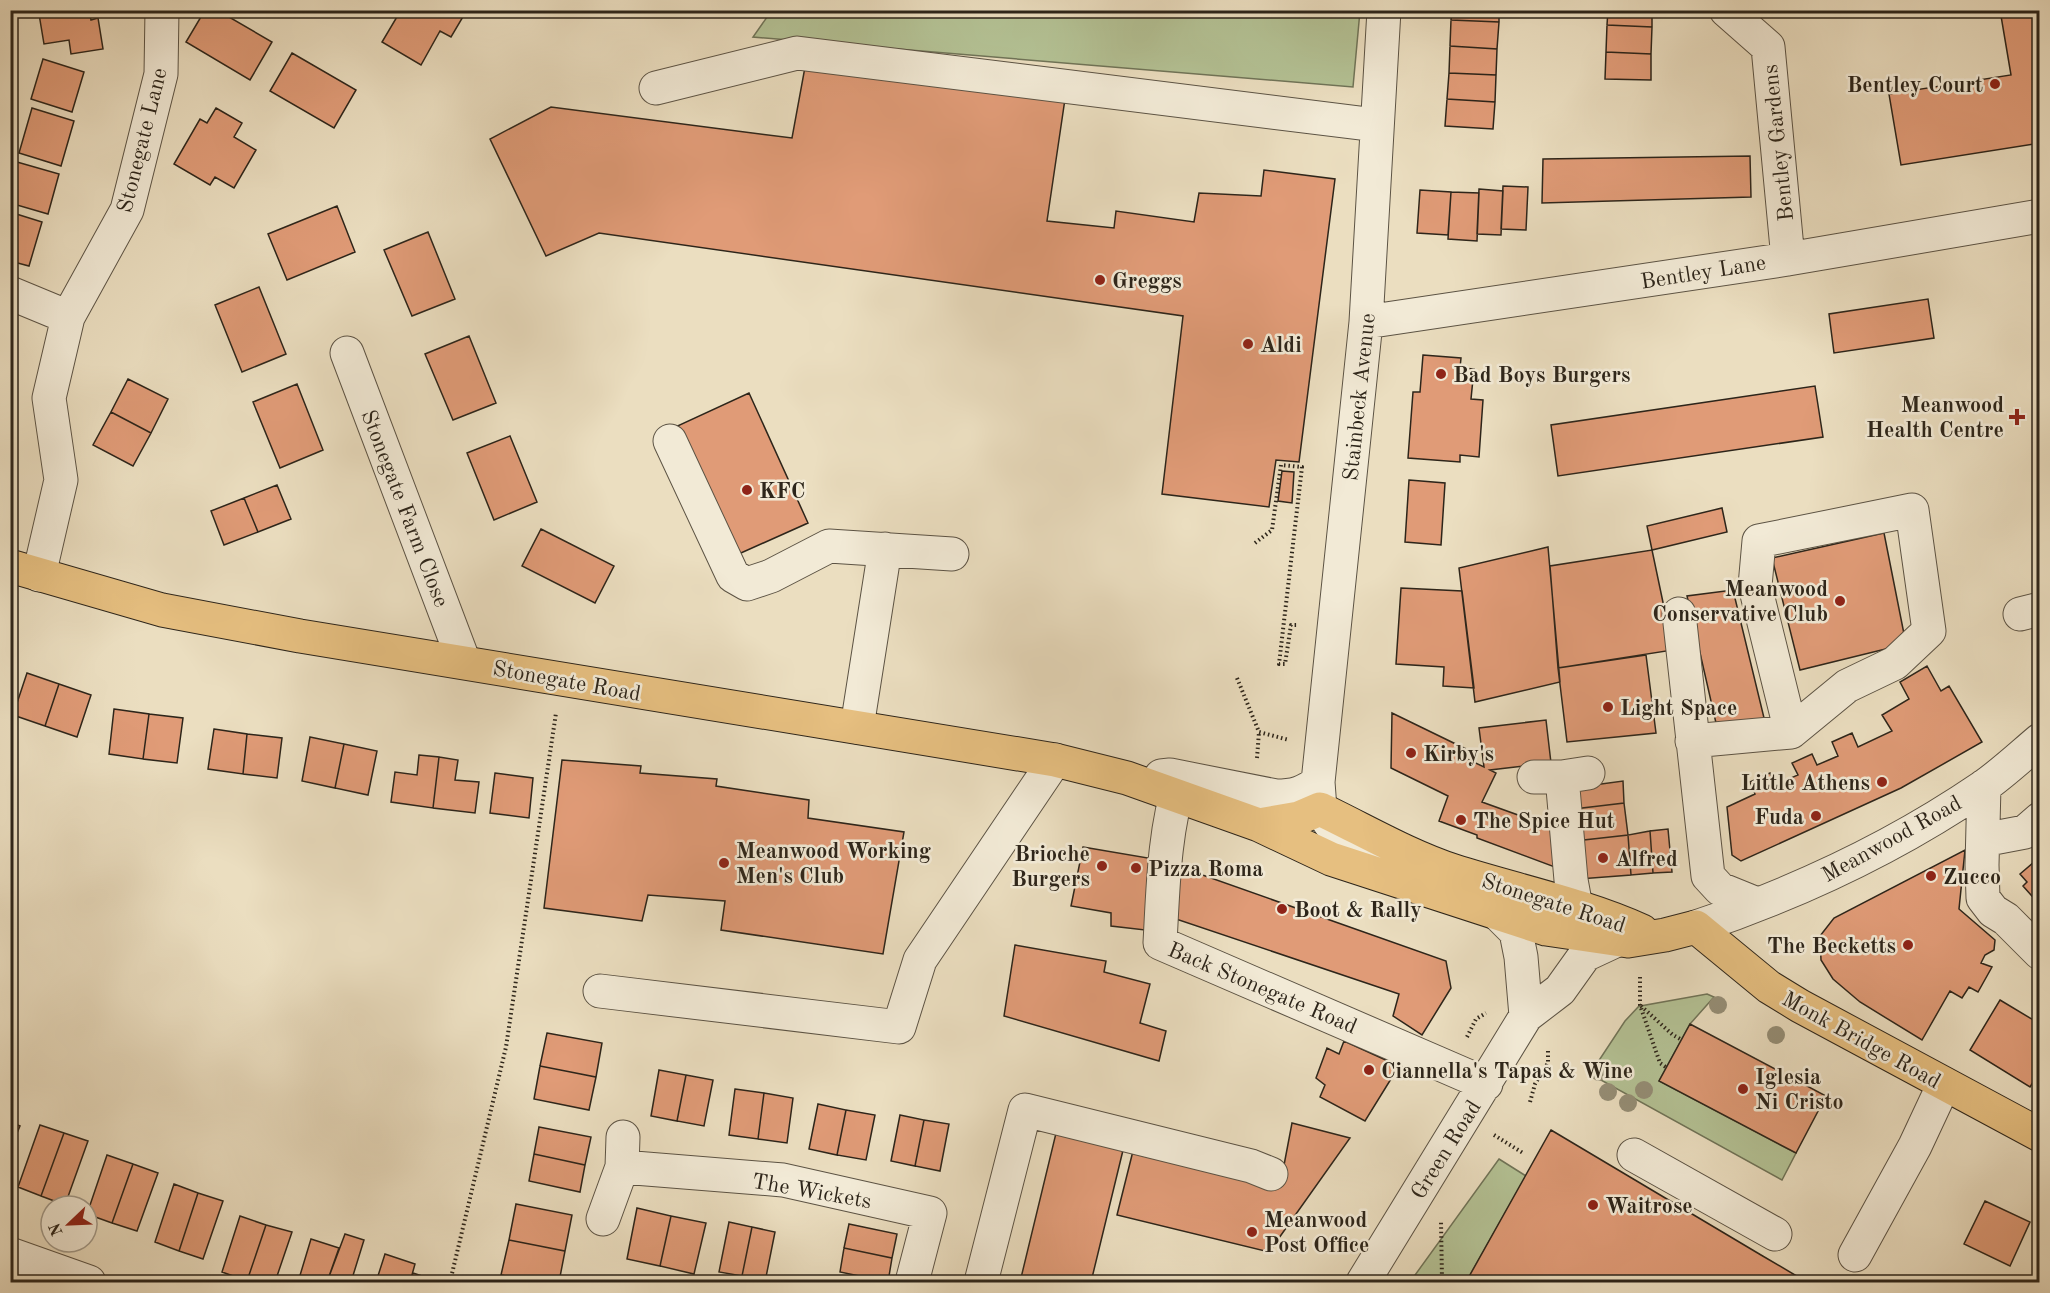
<svg xmlns="http://www.w3.org/2000/svg" width="2050" height="1293" font-family="'Old Standard TT',serif">
<style>
.green{fill:#b4c295;stroke:#707458;stroke-width:1.5}
.building{fill:#e09b77;stroke:#2d251a;stroke-width:1.5}
.lines{fill:none;stroke-linecap:round;stroke-linejoin:round}
.minor-casing{stroke:#5c5344;stroke-width:35}
.major-casing{stroke:#2d251a;stroke-width:35}
.path{stroke:#2d251a;stroke-width:4;stroke-dasharray:1.5 3;stroke-linecap:butt}
.minor{stroke:#f2ead6;stroke-width:33}
.major{stroke:#e6bf80;stroke-width:33}
.tree{fill:#958e76}
.poi-dot{fill:#8f2418;stroke:#f2ead6;stroke-width:2}
.labels{text-anchor:middle;stroke-width:5;stroke-linejoin:round;paint-order:stroke}
.poi-label{font-size:22px;font-weight:bold;fill:#2d251a;stroke:#f2ead6;text-anchor:start}
.street-label{font-size:22px;fill:#2d251a;stroke:#f2ead6}
</style>
<rect width="100%" height="100%" fill="#ebdec0"/>
<filter id="stains"><feTurbulence type="fractalNoise" baseFrequency=".00333" numOctaves="4"/><feColorMatrix values="0 0 0 0 .2 0 0 0 0 .09 0 0 0 0 .02 0 0 0 .5 -.17"/></filter>
<radialGradient id="worn" r=".72"><stop offset=".6" stop-color="#630" stop-opacity="0"/><stop offset="1" stop-color="#630" stop-opacity=".3"/></radialGradient>
<!-- green -->
<path class="green" d="M772,10L1360,11L1353,87L753,37Z
M1707,994L1714,997L1690,1024L1659,1081L1796,1153L1782,1180L1590,1074L1625,1021L1640,1005V1006Z
M1499,1159L1526,1176L1466,1282H1410Z"/>
<!-- building -->
<path class="building" d="M60,10H89L91,20L98,18L103,49L71,54L69,40L44,44L39,14Z
M205,10H217L272,42L250,80L186,42Z
M401,10H410L416,14L417,10H467L451,37L440,31L421,65L382,42Z
M1452,10H1499V22L1451,20Z
M1608,10H1652V27L1607,25Z
M2000,10H2040V143L1901,165L1889,94L2011,75Z
M1451,20L1499,22L1497,49L1450,46Z
M1607,25L1652,27L1651,54L1606,52Z
M1450,46L1497,49L1496,75L1449,73Z
M1606,52L1651,54V80L1605,79Z
M292,53L356,90L334,128L270,91Z
M43,59L84,72L72,112L31,99Z
M805,67L1065,99L1047,221L1114,228L1116,211L1194,222L1199,193L1261,196L1264,170L1335,179L1299,462L1276,460L1269,507L1162,494L1183,316L599,233L546,256L490,139L551,107L792,138Z
M1449,73L1496,75L1495,102L1447,99Z
M1447,99L1495,102L1493,129L1445,126Z
M32,108L74,121L61,166L19,153Z
M216,108L242,123L234,137L256,150L234,188L215,177L210,185L174,164L200,119L207,123Z
M1750,156L1751,197L1542,203L1543,159Z
M17,162L59,174L48,214L10,203V184Z
M1503,186L1528,187L1526,230L1501,229Z
M1479,189L1503,191L1501,235L1477,234Z
M1420,190L1451,192L1448,235L1417,233Z
M1451,192L1479,193L1477,241L1448,239Z
M337,206L355,252L287,280L268,234Z
M10,212L42,222L29,266L10,261Z
M428,232L455,299L412,316L384,250Z
M259,287L286,354L242,372L215,305Z
M1928,299L1934,338L1834,353L1829,314Z
M469,336L496,403L453,420L425,354Z
M1423,355L1461,358L1460,368L1474,369L1471,399L1483,400L1479,457L1460,455V462L1408,458L1413,392H1420Z
M128,379L168,399L151,433L111,412Z
M297,384L323,450L280,468L253,402Z
M1815,386L1823,437L1558,476L1551,425Z
M749,393L808,523L732,557L673,428Z
M111,412L151,433L133,466L93,445Z
M510,436L537,502L494,520L467,453Z
M1282,471L1294,472L1292,503L1278,501Z
M1409,480L1445,483L1441,545L1405,542Z
M277,485L291,519L258,532L244,498Z
M244,498L258,532L224,545L211,511Z
M1722,508L1727,532L1652,550L1647,526Z
M541,529L614,566L595,603L522,566Z
M1884,533L1906,644L1800,670L1772,558Z
M1548,547L1560,682L1475,702L1459,568Z
M1652,550L1673,650L1558,668L1550,566Z
M1401,588L1462,591L1474,688L1443,686L1444,667L1396,664Z
M1733,590L1765,722L1716,723L1687,596Z
M1646,655L1656,733L1567,742L1558,668Z
M1927,666L1941,691L1949,686L1982,742L1901,788L1741,861L1732,855L1727,807L1755,794L1750,782L1770,773L1775,785L1798,775L1792,763L1812,754L1817,765L1838,756L1832,742L1852,733L1858,747L1892,731L1882,715L1909,699L1900,682Z
M27,673L59,684L45,726L13,715Z
M59,684L91,695L77,737L45,726Z
M114,709L149,714L143,759L109,754Z
M1392,713L1468,750L1465,758L1484,767L1479,728L1546,720L1551,763L1490,770L1496,773L1482,802L1557,829L1560,869L1477,838V835L1439,821L1448,796L1391,768Z
M149,714L183,718L177,763L143,759Z
M214,729L247,734L243,774L208,769Z
M247,734L282,738L277,778L243,774Z
M310,737L344,744L335,788L302,781Z
M344,744L377,751L368,795L335,788Z
M419,755L439,757L433,808L391,802L395,772L417,775Z
M439,757L458,760L455,780L479,782L475,813L433,808Z
M562,760L641,766L640,773L717,779L716,786L809,800L808,818L904,832L883,954L721,930L725,901L648,895L642,921L544,908Z
M495,773L533,778L529,818L490,813Z
M1623,781L1624,803L1574,809L1572,788Z
M1624,803L1628,835L1575,841L1574,809Z
M1668,829L1672,872L1653,873L1650,831Z
M1650,831L1653,873L1631,875L1628,835Z
M1628,835L1631,875L1579,879L1575,841Z
M1083,847L1154,859L1145,930L1111,926V913L1071,906Z
M1965,850L1959,909L1995,940L1994,950L1985,955L1981,963L1992,967L1978,992L1969,987L1962,998L1950,991L1922,1040L1860,1002L1833,979L1821,960L1820,936L1834,918Z
M2040,857V905L2023,886L2027,882L2020,874Z
M1177,866L1446,961L1451,988L1422,1035L1393,1016L1399,994L1173,918Z
M1015,945L1106,961L1104,972L1150,984L1140,1023L1166,1031L1159,1061L1004,1016Z
M2000,1000L2040,1024V1071L2030,1087L1970,1050Z
M1690,1024L1826,1096L1796,1153L1659,1081Z
M547,1033L602,1043L596,1077L540,1066Z
M1344,1041L1399,1066L1365,1121L1320,1097L1325,1085L1316,1078L1327,1048L1339,1054Z
M540,1066L596,1077L589,1110L534,1099Z
M659,1070L686,1075L677,1121L651,1116Z
M686,1075L713,1080L704,1126L677,1121Z
M735,1089L764,1093L758,1139L729,1135Z
M764,1093L793,1098L787,1143L758,1139Z
M818,1104L846,1110L837,1155L809,1149Z
M846,1110L875,1115L866,1160L837,1155Z
M900,1115L924,1120L915,1166L891,1161Z
M924,1120L949,1124L940,1171L915,1166Z
M10,1122L20,1126L10,1150Z
M1292,1123L1350,1138L1269,1252L1117,1215L1134,1147L1281,1181Z
M40,1125L64,1133L41,1196L18,1187Z
M539,1127L591,1137L585,1165L534,1154Z
M1057,1129L1125,1142L1091,1282H1020Z
M1551,1130L1761,1255L1807,1282H1466Z
M64,1133L88,1141L65,1205L41,1196Z
M534,1154L585,1165L580,1192L529,1181Z
M107,1155L133,1164L112,1223L87,1214Z
M133,1164L158,1173L137,1231L112,1223Z
M174,1184L198,1193L179,1251L155,1242Z
M198,1193L223,1201L203,1259L179,1251Z
M1985,1201L2030,1222L2010,1266L1964,1244Z
M516,1204L572,1215L565,1251L509,1240Z
M637,1208L671,1216L660,1266L627,1259Z
M240,1216L266,1225L247,1281L222,1272Z
M671,1216L706,1223L694,1274L660,1266Z
M729,1222L752,1227L742,1276L719,1272Z
M849,1224L897,1234L892,1258L844,1248Z
M266,1225L292,1232L275,1282H253L247,1281Z
M752,1227L775,1232L765,1282L742,1276Z
M345,1234L364,1240L351,1282H327Z
M311,1239L339,1248L327,1282H298Z
M509,1240L565,1251L559,1282H537L501,1275Z
M844,1248L892,1258L888,1282L840,1272Z
M385,1254L415,1264L410,1282H376Z
M413,1273L431,1279L430,1282H410Z"/>
<g class="lines">
<!-- minor casing -->
<g class="minor-casing">
<path id="minor" d="M1384,10L1366,322L1318,782L1320,809L1350,853L1385,867
M1726,10L1768,47L1788,259
M656,88L797,53L1376,125
M10,293L68,317
M1366,322L1788,259L2040,216
M347,353L464,662
M670,441L733,576L747,584L771,576L829,546L952,554
M1912,510L1929,631L1895,663L1847,686L1791,732L1755,586L1759,541Z
M39,575L61,480L49,398L68,317L127,210L161,74L162,10
M1679,614L1708,876L1720,889L1757,904
M2020,614L2040,609
M857,727L885,549
M1692,741L1791,732
M1161,776L1170,775L1276,796C1294,796 1304,793 1318,782
M1534,777H1562L1588,773
M1562,777L1571,880L1576,907
M1181,778C1164,830 1163,888 1160,943L1486,1084
M1984,786L1982,865L1983,898L1993,911L2006,919L2040,953
M1983,840L2025,832L2040,819
M1497,913L1516,932L1521,957L1526,1016
M1696,927C1797,893 1895,847 1983,787C2003,773 2021,756 2040,740
M600,991L899,1027L920,960L1055,760
M1634,1155L1775,1234
M622,1167L783,1180L930,1213L912,1282
M603,1219L622,1167L623,1137
M10,1254L89,1282
M1855,1255L1915,1146L1944,1084
M981,1282L1025,1110L1251,1166L1271,1174
M1363,1282L1526,1016L1560,990L1585,955L1615,941"/>
</g>
<!-- major casing -->
<g class="major-casing">
<path id="major" d="M10,566L162,610L300,636L1055,760L1127,778L1259,825L1331,859L1546,929L1628,941L1665,935L1696,927L1769,987L1800,1006L2040,1135
M1259,825L1299,818L1320,809C1364,830 1408,856 1454,871C1517,891 1582,904 1642,931"/>
</g>
<!-- path -->
<path class="path" d="M1255,543L1272,530L1281,465L1302,467L1279,664H1285L1291,625H1299
M1237,678L1259,732L1289,740
M1257,758L1259,732
M1640,977V1005L1660,1063L1667,1068
M1641,1006L1673,1035L1682,1040
M1467,1037L1476,1019L1486,1013
M1530,1102L1535,1084L1548,1063V1050
M1494,1135L1523,1153
M450,1282L506,1047L556,713
M1440,1282L1442,1280L1441,1222"/>
<!-- minor -->
<use href="#minor" class="minor"/>
<!-- major -->
<use href="#major" class="major"/>
</g>
<!-- trees -->
<g class="tree">
<circle cx="1718" cy="1005" r="9"/>
<circle cx="1776" cy="1035" r="9"/>
<circle cx="1599" cy="1072" r="9"/>
<circle cx="1644" cy="1090" r="9"/>
<circle cx="1608" cy="1092" r="9"/>
<circle cx="1628" cy="1103" r="9"/>
</g>
<!-- markers -->
<g class="poi-dot">
<circle cx="1995" cy="84" r="6"/>
<circle cx="1100" cy="280" r="6"/>
<circle cx="1248" cy="344" r="6"/>
<circle cx="1441" cy="374" r="6"/>
<path d="M2014 408h6v6h6v6h-6v6h-6v-6h-6v-6h6z"/>
<circle cx="747" cy="490" r="6"/>
<circle cx="1840" cy="601" r="6"/>
<circle cx="1608" cy="707" r="6"/>
<circle cx="1411" cy="753" r="6"/>
<circle cx="1882" cy="782" r="6"/>
<circle cx="1816" cy="816" r="6"/>
<circle cx="1461" cy="820" r="6"/>
<circle cx="1603" cy="858" r="6"/>
<circle cx="724" cy="863" r="6"/>
<circle cx="1102" cy="866" r="6"/>
<circle cx="1136" cy="868" r="6"/>
<circle cx="1931" cy="876" r="6"/>
<circle cx="1282" cy="909" r="6"/>
<circle cx="1908" cy="945" r="6"/>
<circle cx="1369" cy="1070" r="6"/>
<circle cx="1743" cy="1089" r="6"/>
<circle cx="1593" cy="1205" r="6"/>
<circle cx="1252" cy="1232" r="6"/>
</g>
<g class="labels">
<!-- poi labels -->
<g class="poi-label">
<text x="1983" y="92" text-anchor="end">Bentley Court</text>
<text x="1112" y="288">Greggs</text>
<text x="1260" y="352">Aldi</text>
<text x="1453" y="382">Bad Boys Burgers</text>
<text x="2004" y="412" text-anchor="end">Meanwood<tspan x="2004" dy="25">Health Centre</tspan></text>
<text x="759" y="498">KFC</text>
<text x="1828" y="596" text-anchor="end">Meanwood<tspan x="1828" dy="25">Conservative Club</tspan></text>
<text x="1620" y="715">Light Space</text>
<text x="1423" y="761">Kirby's</text>
<text x="1870" y="790" text-anchor="end">Little Athens</text>
<text x="1804" y="824" text-anchor="end">Fuda</text>
<text x="1473" y="828">The Spice Hut</text>
<text x="736" y="858">Meanwood Working<tspan x="736" dy="25">Men's Club</tspan></text>
<text x="1090" y="861" text-anchor="end">Brioche<tspan x="1090" dy="25">Burgers</tspan></text>
<text x="1615" y="866">Alfred</text>
<text x="1148" y="876">Pizza Roma</text>
<text x="1943" y="884">Zucco</text>
<text x="1294" y="917">Boot &amp; Rally</text>
<text x="1896" y="953" text-anchor="end">The Becketts</text>
<text x="1381" y="1078">Ciannella's Tapas &amp; Wine</text>
<text x="1755" y="1084">Iglesia<tspan x="1755" dy="25">Ni Cristo</tspan></text>
<text x="1605" y="1213">Waitrose</text>
<text x="1264" y="1227">Meanwood<tspan x="1264" dy="25">Post Office</tspan></text>
</g>
<!-- street labels -->
<g class="street-label">
<text transform="translate(141 140) rotate(-76)" y="8">Stonegate Lane</text>
<text transform="translate(1777 143) rotate(-96)" y="8">Bentley Gardens</text>
<text transform="translate(1703 271) rotate(-9)" y="8">Bentley Lane</text>
<text transform="translate(1358 397) rotate(-84)" y="8">Stainbeck Avenue</text>
<text transform="translate(406 508) rotate(69)" y="8">Stonegate Farm Close</text>
<text transform="translate(567 680) rotate(10)" y="8">Stonegate Road</text>
<text transform="translate(1891 838) rotate(-29)" y="8">Meanwood Road</text>
<text transform="translate(1554 902) rotate(18)" y="8">Stonegate Road</text>
<text transform="translate(1263 987) rotate(23)" y="8">Back Stonegate Road</text>
<text transform="translate(1862 1039) rotate(29)" y="8">Monk Bridge Road</text>
<text transform="translate(1445 1149) rotate(-58)" y="8">Green Road</text>
<text transform="translate(812 1190) rotate(10)" y="8">The Wickets</text>
</g>
</g>
<!-- margin -->
<rect width="2050" height="1293" fill="none" stroke="#ebdec0" stroke-width="36"/>
<rect x="12" y="12" width="2026" height="1269" fill="none" stroke="#2d251a" stroke-width="3"/>
<rect x="18" y="18" width="2014" height="1257" fill="none" stroke="#2d251a" stroke-width="1.5"/>
<!-- north arrow -->
<g transform="translate(69 1224) rotate(247)"><circle r="28" fill="#f2ead6" stroke="#a39b8b" stroke-width="1.5"/>
<path d="M0-4.5L10 22L0 15L-10 22Z" fill="#8f2418"/>
<text y="-9" font-size="16" font-weight="bold" text-anchor="middle" fill="#2d251a">N</text>
</g>
<rect width="100%" height="100%" filter="url(#stains)"/>
<rect width="100%" height="100%" fill="url(#worn)"/>
</svg>
